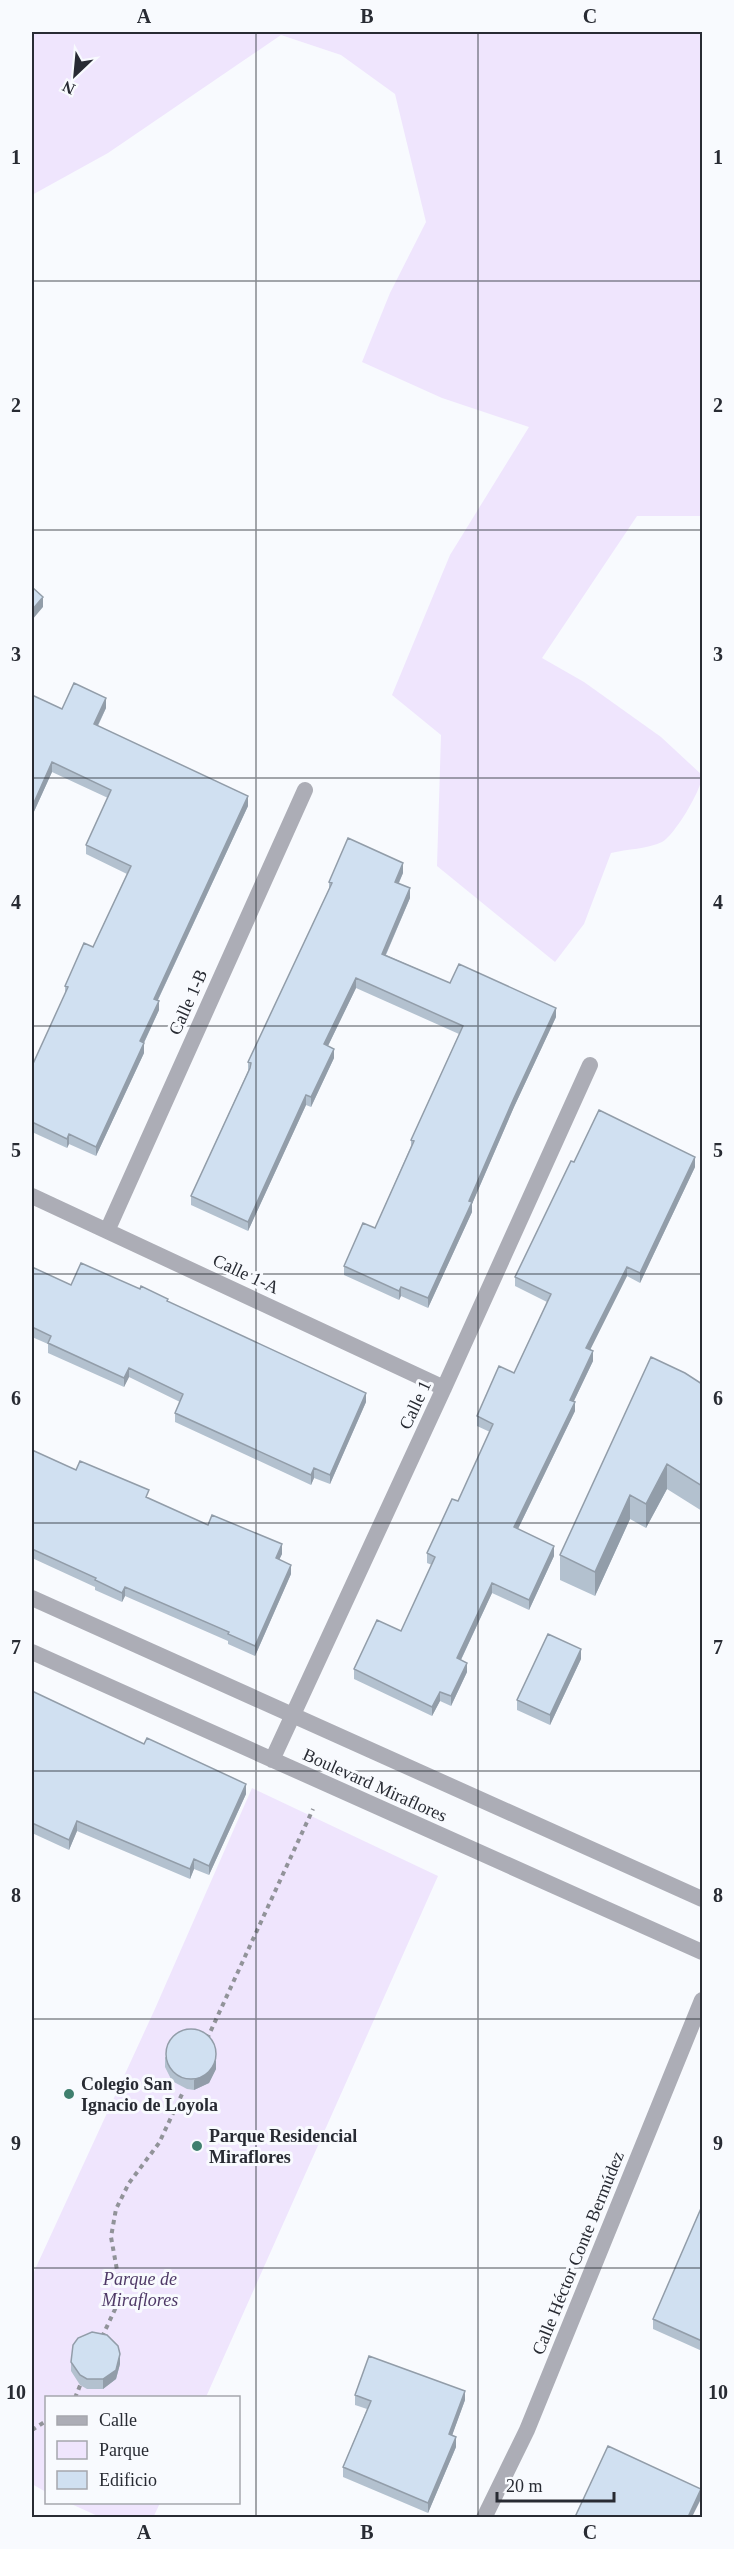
<svg xmlns="http://www.w3.org/2000/svg" width="734" height="2549" font-family="'Times New Roman',serif">
<style>
.green{fill:#efe5fd}
.lines{fill:none;stroke-linecap:round;stroke-linejoin:round}
.path{stroke:#919399;stroke-width:4;stroke-dasharray:4.5 4.5;stroke-linecap:butt}
.minor{stroke:#acadb6;stroke-width:16}
.tertiary{stroke:#acadb6;stroke-width:16}
.wall{fill:#b3c1cf}
.shaded-wall{fill:#929da9}
.building{fill:#d0e0f1;stroke:#929da9;stroke-width:1.5}
.grid{fill:none;stroke:#282b33;stroke-width:1.5;stroke-opacity:0.55}
.poi-dot{fill:#3f7f6e;stroke:#f8fafe;stroke-width:2}
.labels{text-anchor:middle;stroke-width:6;stroke-linejoin:round;paint-order:stroke}
.street-label{font-size:18px;fill:#282b33;stroke:#f8fafe}
.poi-label{font-size:18px;font-weight:bold;fill:#282b33;stroke:#f8fafe;text-anchor:start}
.park-label{font-size:18px;font-style:italic;fill:#4f3a67;stroke:#f8fafe}
.neatline{fill:none;stroke:#282b33;stroke-width:2}
.grid-label{font-size:20px;text-anchor:middle;font-weight:bold;fill:#282b33}
</style>
<rect width="100%" height="100%" fill="#f8fafe"/>
<!-- green -->
<path class="green" d="M32,32H702V516H637L542,658L584,682L661,737L702,775C703,788 674,836 662,842C648,849 627,849 611,853L584,924L555,962L437,866L441,735L392,695L450,555L529,427L442,398L362,362L390,293L426,222L395,94L341,55L281,35L108,153L32,195Z
M252,1788L438,1876L206,2397L46,2398V2492L32,2484V2276L154,2011Z
M69,2503H160L153,2518L100,2517Z"/>
<g class="lines">
<!-- path -->
<path class="path" d="M207,2039L313,1809
M102,2337L117,2305L119,2281L111,2237L116,2209L129,2183L159,2143L183,2092
M75,2398L81,2383
M32,2430L46,2421"/>
<!-- minor -->
<path class="minor" d="M32,1196L444,1388
M107,1231L305,790
M32,1598L702,1899
M32,1652L702,1952
M272,1760L444,1388L590,1065"/>
<!-- tertiary -->
<path class="tertiary" d="M484,2518L527,2430L702,2000"/>
</g>
<!-- wall -->
<path class="wall" d="M32,695L62,709L106,708L98,726L248,806L158,1000L159,1010L144,1043V1053L96,1156L69,1144L67,1148L32,1132V1066L65,994V986L93,947L127,874L86,854V845L108,798L52,772L32,816Z
M403,873L399,883L410,898L386,955L450,983L556,1017L514,1107L472,1204V1212L428,1308L401,1296L399,1300L344,1275V1266L375,1228L411,1146V1140L459,1034L356,988L328,1046L334,1058L311,1107L306,1105L248,1231L191,1205V1196L248,1071V1062L329,889V882Z
M574,1162L695,1167L640,1283L627,1276L590,1350L593,1361L574,1401L575,1411L518,1529L554,1556L529,1610L492,1593L461,1660L467,1672L451,1706L440,1701L432,1716L354,1679V1669L401,1631L432,1565L427,1563V1553L458,1501L490,1432L477,1426V1416L514,1373L547,1302L515,1286V1277Z
M32,1267L71,1285L168,1302L366,1402L330,1484L314,1478L311,1485L175,1422V1413L180,1402L129,1377L124,1387L48,1353V1344L32,1337Z
M702,1384V1511L667,1489L646,1528L630,1519L595,1596L560,1580V1555Z
M32,1450L76,1470L149,1499L208,1525L282,1554L279,1559L291,1574L255,1656L228,1644V1641L125,1596L122,1602L95,1590V1587L32,1558Z
M581,1659L550,1725L517,1710V1700Z
M32,1691L246,1794L209,1875L194,1869L190,1879L77,1831L69,1850L32,1833Z
M165,2057L216,2069L209,2083L194,2090L187,2089L172,2081L165,2067Z
M702,2206V2351L653,2329V2319Z
M71,2362L120,2364L116,2379L103,2389H87L80,2385L71,2371Z
M355,2395L465,2400L452,2435L456,2447L428,2513L343,2477V2467L367,2409L355,2405Z"/>
<!-- shaded-wall -->
<path class="shaded-wall" d="M43,597V607L32,620V610Z
M106,698V708L94,733V724Z
M52,762V772L32,816V807Z
M248,796V806L154,1008V999Z
M403,863V873L395,891V882Z
M410,888V898L382,963V954Z
M356,978V988L324,1054V1044Z
M159,1001V1010L140,1051V1041Z
M556,1008V1017L514,1107L472,1204V1212L428,1308V1298L469,1201L514,1098Z
M144,1043V1053L96,1156V1147Z
M334,1049V1058L311,1107V1097Z
M306,1095V1105L248,1231V1222Z
M69,1134V1144L67,1148V1139Z
M695,1157V1167L640,1283V1273Z
M627,1267V1276L586,1358V1348Z
M401,1287V1296L399,1300V1291Z
M593,1351V1361L570,1409V1400Z
M129,1368V1377L124,1387V1378Z
M366,1393V1402L330,1484V1475Z
M575,1402V1411L514,1537V1527Z
M667,1464V1489L646,1528V1504Z
M314,1468V1478L311,1485V1475Z
M630,1495V1519L595,1596V1572Z
M282,1544V1554L276,1567V1558Z
M554,1546V1556L529,1610V1600Z
M291,1565V1574L255,1656V1646Z
M492,1583V1593L457,1668V1658Z
M125,1587V1596L122,1602V1593Z
M581,1649V1659L550,1725V1715Z
M467,1663V1672L451,1706V1696Z
M440,1692V1701L432,1716V1707Z
M246,1784V1794L209,1875V1866Z
M77,1821V1831L69,1850V1840Z
M194,1859V1869L190,1879V1869Z
M216,2060V2069L209,2083L194,2090V2080Z
M120,2354V2364L116,2379L103,2389V2379Z
M465,2391V2400L449,2444V2434Z
M456,2437V2447L428,2513V2503Z
M701,2489V2499L692,2517H688Z"/>
<!-- building -->
<path class="building" d="M32,587L43,597L32,610Z
M74,683L106,698L94,724L248,796L154,999L159,1001L140,1041L144,1043L96,1147L69,1134L67,1139L32,1122V1066L68,987L65,986L84,943L93,947L131,866L86,845L111,790L52,762L32,807V695L62,709Z
M348,838L403,863L395,882L410,888L382,954L450,983L459,964L556,1008L514,1098L469,1201L472,1202L428,1298L401,1287L399,1291L344,1266L363,1223L375,1228L414,1141L411,1140L463,1026L356,978L324,1044L334,1049L311,1097L306,1095L248,1222L191,1196L250,1068L251,1063L248,1062L332,883L329,882Z
M599,1110L695,1157L640,1273L627,1267L586,1348L593,1351L570,1400L575,1402L514,1527L554,1546L529,1600L492,1583L457,1658L467,1663L451,1696L440,1692L432,1707L354,1669L377,1620L401,1631L435,1557L427,1553L452,1499L458,1501L493,1424L477,1416L499,1366L514,1373L551,1294L515,1277L571,1161L574,1162Z
M81,1263L140,1289L141,1286L168,1299L167,1301L366,1393L330,1475L314,1468L311,1475L175,1413L183,1394L129,1368L124,1378L48,1343L51,1336L32,1327V1267L71,1285Z
M651,1357L685,1373L702,1384V1486L667,1464L646,1504L630,1495L595,1572L560,1555Z
M32,1450L76,1470L80,1461L149,1490L146,1497L208,1525L212,1515L282,1544L276,1558L291,1565L255,1646L228,1634L229,1632L125,1587L122,1593L95,1580L96,1578L32,1549Z
M548,1634L581,1649L550,1715L517,1700Z
M32,1691L144,1744L147,1738L246,1784L209,1866L194,1859L190,1869L77,1821L69,1840L32,1823Z
M166 2054a25 25 0 1 1 50 0a25 25 0 1 1-50 0Z
M702,2206V2341L653,2319Z
M92,2332L107,2335L118,2346L120,2354L116,2370L103,2379H87L80,2375L71,2362L73,2345L78,2338Z
M369,2356L465,2391L449,2434L456,2437L428,2503L343,2467L371,2401L355,2395Z
M608,2446L701,2489L688,2517H575Z"/>
<!-- grid -->
<path class="grid" d="M256,32V2518M478,32V2518M32,281H702M32,530H702M32,778H702M32,1026H702M32,1274H702M32,1523H702M32,1771H702M32,2019H702M32,2268H702"/>
<!-- markers -->
<g class="poi-dot">
<circle cx="69" cy="2094" r="6"/>
<circle cx="197" cy="2146" r="6"/>
</g>
<g class="labels">
<!-- street labels -->
<g class="street-label">
<text transform="translate(188 1002) rotate(-66)" y="6">Calle 1-B</text>
<text transform="translate(246 1274) rotate(25)" y="6">Calle 1-A</text>
<text transform="translate(415 1405) rotate(-65)" y="6">Calle 1</text>
<text transform="translate(375 1785) rotate(24)" y="6">Boulevard Miraflores</text>
<text transform="translate(578 2253) rotate(-68)" y="6">Calle Héctor Conte Bermúdez</text>
</g>
<!-- poi labels -->
<g class="poi-label">
<text x="81" y="2090">Colegio San<tspan x="81" dy="21">Ignacio de Loyola</tspan></text>
<text x="209" y="2142">Parque Residencial<tspan x="209" dy="21">Miraflores</tspan></text>
</g>
<!-- park labels -->
<g class="park-label">
<text x="140" y="2285">Parque de<tspan x="140" dy="21">Miraflores</tspan></text>
</g>
</g>
<!-- border -->
<rect width="734" height="2549" fill="none" stroke="#f8fafe" stroke-width="66"/>
<!-- legend -->
<rect x="45" y="2396" width="195" height="108" fill="#f8fafe" stroke="#a5a7ad" stroke-width="1.5"/>
<rect x="57" y="2416" width="30" height="9" fill="#acadb6" stroke="#a5a7ad" stroke-width="1.5"/>
<text x="99" y="2426" font-size="18" fill="#282b33">Calle</text>
<rect x="57" y="2441" width="30" height="18" fill="#efe5fd" stroke="#a5a7ad" stroke-width="1.5"/>
<text x="99" y="2456" font-size="18" fill="#282b33">Parque</text>
<rect x="57" y="2471" width="30" height="18" fill="#d0e0f1" stroke="#a5a7ad" stroke-width="1.5"/>
<text x="99" y="2486" font-size="18" fill="#282b33">Edificio</text>
<!-- north arrow -->
<g transform="translate(75 75) rotate(206)" stroke="#f8fafe" stroke-width="4.5" paint-order="stroke">
<path d="M0-4.5L10 22L0 15L-10 22Z" fill="#282b33"/>
<text y="-9" font-size="16" font-weight="bold" text-anchor="middle" fill="#282b33">N</text>
</g>
<!-- scale -->
<path d="M497 2492v9h117v-9" fill="none" stroke="#282b33" stroke-width="3"/>
<text x="506" y="2492" font-size="18" fill="#282b33" stroke="#f8fafe" stroke-width="4.5" paint-order="stroke">20 m</text>
<rect x="33" y="33" width="668" height="2483" class="neatline"/>
<g class="grid-label">
<text x="144" y="23">A</text>
<text x="367" y="23">B</text>
<text x="590" y="23">C</text>
<text x="16" y="164">1</text>
<text x="718" y="164">1</text>
<text x="16" y="412">2</text>
<text x="718" y="412">2</text>
<text x="16" y="661">3</text>
<text x="718" y="661">3</text>
<text x="16" y="909">4</text>
<text x="718" y="909">4</text>
<text x="16" y="1157">5</text>
<text x="718" y="1157">5</text>
<text x="16" y="1405">6</text>
<text x="718" y="1405">6</text>
<text x="16" y="1654">7</text>
<text x="718" y="1654">7</text>
<text x="16" y="1902">8</text>
<text x="718" y="1902">8</text>
<text x="16" y="2150">9</text>
<text x="718" y="2150">9</text>
<text x="16" y="2399">10</text>
<text x="718" y="2399">10</text>
<text x="144" y="2539">A</text>
<text x="367" y="2539">B</text>
<text x="590" y="2539">C</text>
</g>
</svg>
